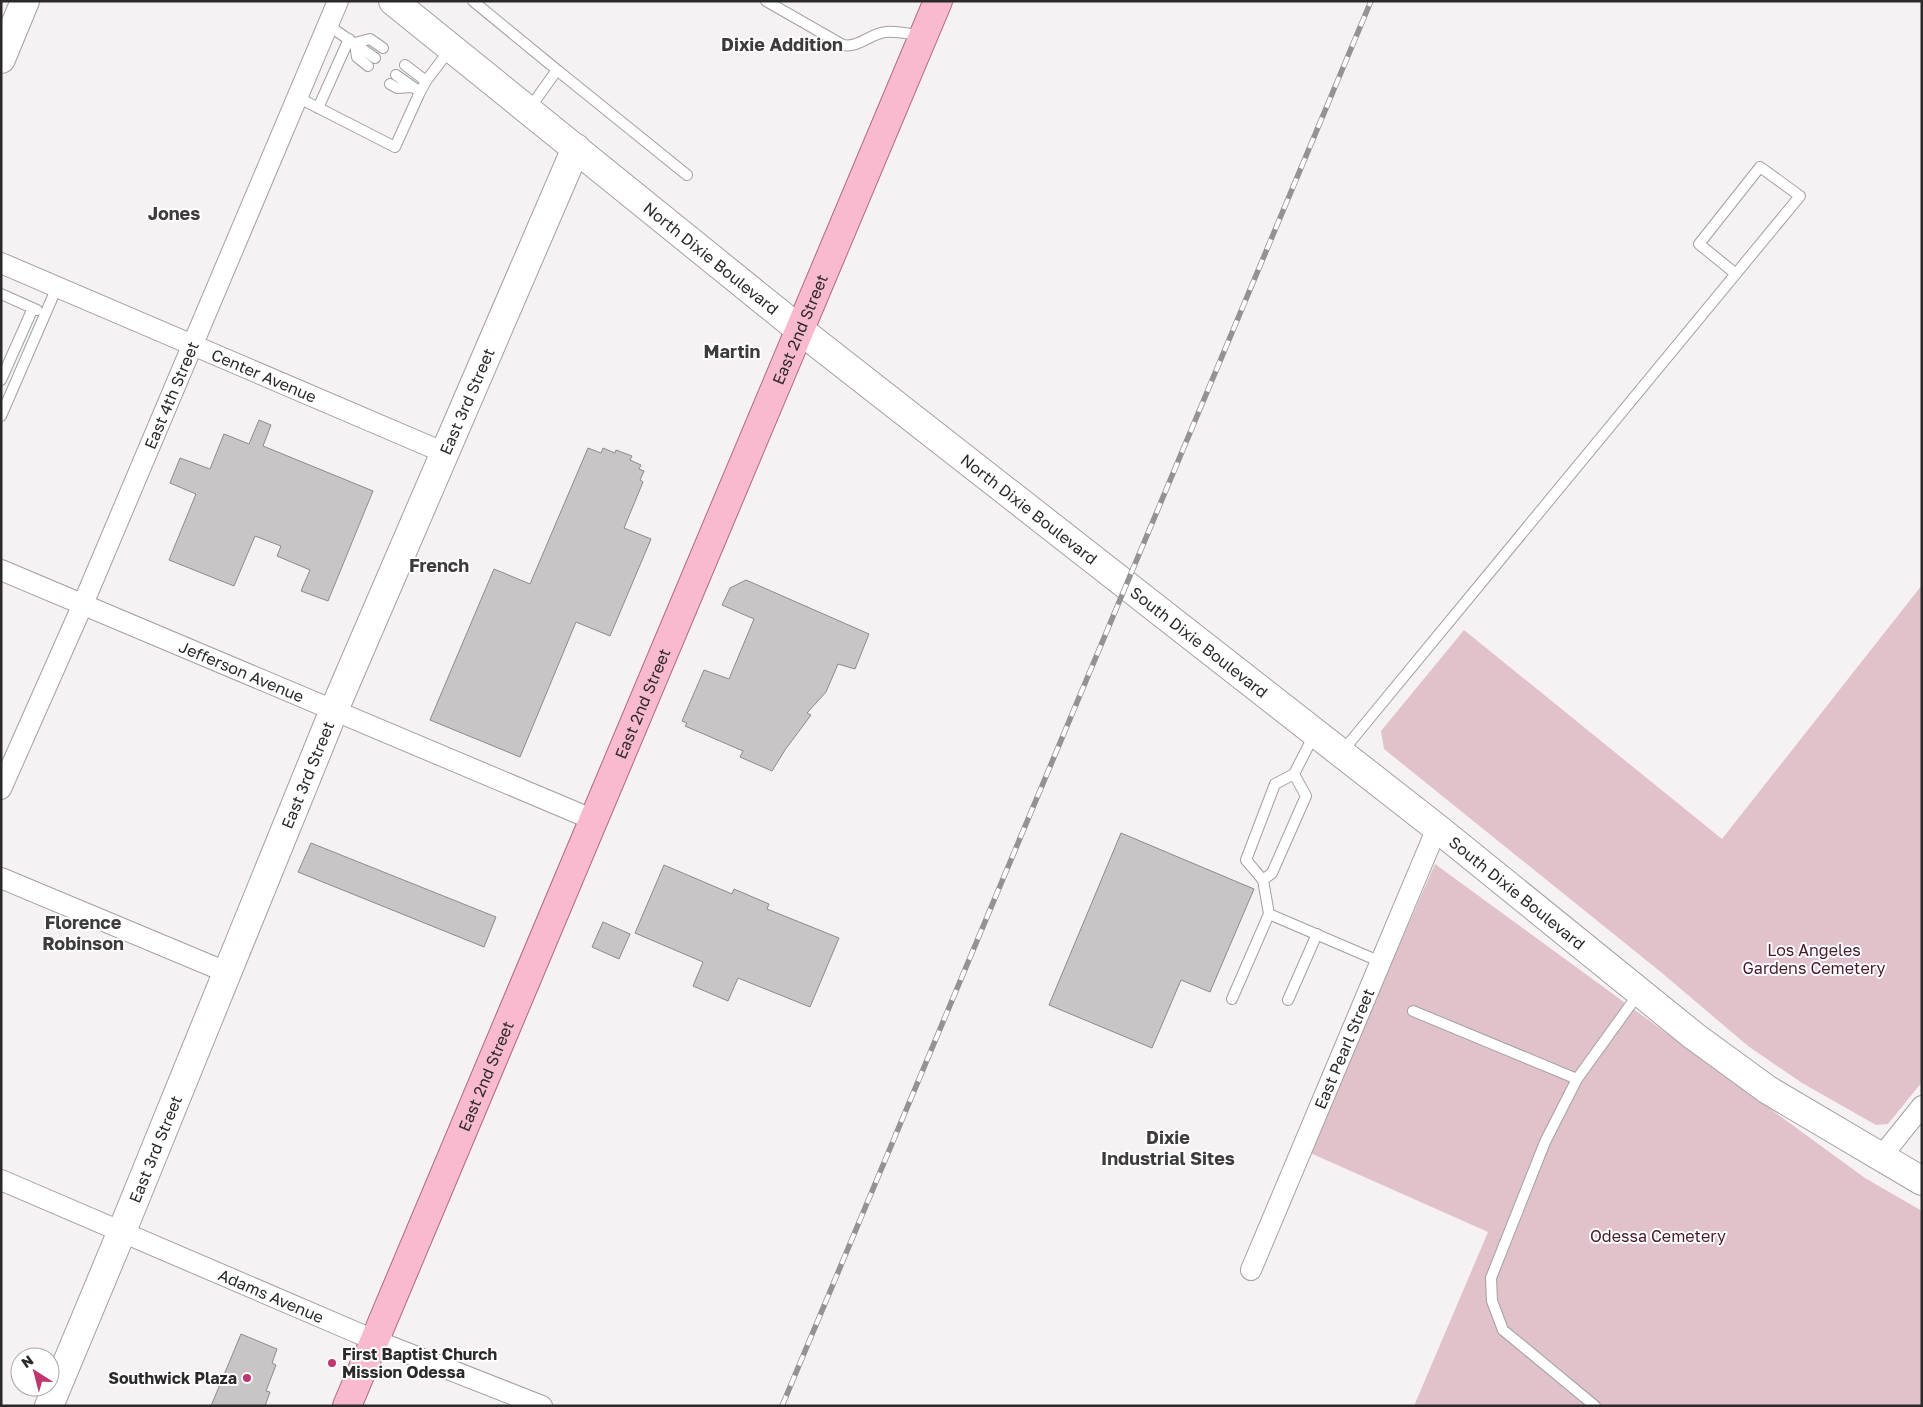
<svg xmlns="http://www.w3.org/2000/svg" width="1923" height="1407" font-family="'Golos Text',sans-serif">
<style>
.green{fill:#e2c2ca}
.building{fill:#c9c5c6;stroke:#8d8a8b}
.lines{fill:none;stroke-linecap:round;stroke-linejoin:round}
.lane-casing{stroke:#a3a0a1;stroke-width:12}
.street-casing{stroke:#a3a0a1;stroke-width:22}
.secondary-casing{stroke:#a3a0a1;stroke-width:30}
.primary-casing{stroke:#ae6980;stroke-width:30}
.lane{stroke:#fff;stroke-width:10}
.street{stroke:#fff;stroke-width:20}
.secondary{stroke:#fff;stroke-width:28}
.primary{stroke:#f9b9ce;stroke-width:28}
.rail-casing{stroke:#959293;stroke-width:5.5}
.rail{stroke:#fff;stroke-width:4;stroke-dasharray:11;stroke-linecap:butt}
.poi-dot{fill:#c0366f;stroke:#fff;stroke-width:2}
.labels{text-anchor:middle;stroke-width:4;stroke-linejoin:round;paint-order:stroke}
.street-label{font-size:16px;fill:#2b292a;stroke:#fff}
.park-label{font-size:16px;fill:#47192a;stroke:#fff}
.poi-label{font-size:16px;font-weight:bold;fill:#2b292a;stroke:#fff;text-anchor:start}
.neighbourhood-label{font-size:18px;font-weight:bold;fill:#3e3b3c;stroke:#fff}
</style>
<rect width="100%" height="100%" fill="#f6f2f3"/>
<!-- green -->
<path class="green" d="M1922,585V1082L1888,1124L1876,1125L1802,1083L1748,1046L1662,973L1384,749L1381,731L1464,630L1722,839Z
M1435,864L1865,1178L1922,1211V1406H1414L1488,1232L1308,1152Z"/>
<!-- building -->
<path class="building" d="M259,420L271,425L263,446L373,491L328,601L301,591L310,570L277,556L281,546L255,536L234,586L169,560L196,494L170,483L180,458L210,469L224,434L249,444Z
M588,448L601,453L603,448L615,453L616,450L632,456L630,460L641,465L639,469L644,471L640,480L643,482L624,528L651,539L610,636L576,622L520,757L430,720L494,569L530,584Z
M746,580L869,634L855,669L838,664L826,692L807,713L811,715L785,750L772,771L740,757L743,751L685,726L687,723L682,721L704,670L729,679L754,619L722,605L730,588Z
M1121,833L1254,889L1210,992L1181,980L1152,1048L1049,1005Z
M311,843L496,917L484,947L298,872Z
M664,865L732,894L734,889L769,904L767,909L839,938L810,1007L738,978L728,1001L693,986L703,962L635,933Z
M603,922L630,934L619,959L592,947Z
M241,1334L277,1349L272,1363L276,1365L266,1391L270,1392L265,1406H211Z"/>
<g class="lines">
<!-- lane casing -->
<g class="lane-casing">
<path id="lane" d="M473,1L557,70
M766,1L843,45C859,48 871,33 886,32C897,31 911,34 922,36
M328,25L375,58
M405,65L426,81
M368,66L357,57L355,43L370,39L383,48
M396,75L420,92L426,81L451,48
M390,84L397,88L413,87
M297,97L395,147L420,92
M318,108L349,39
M529,109L557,70L687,175
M1,294L37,310
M1,380L33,308
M1,416L57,287
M1341,753L1800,196L1760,167L1699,244L1736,274
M1294,774L1315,733
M1263,880L1272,873L1306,796L1294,774L1275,784L1246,860L1263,880L1269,914
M1232,999L1269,914L1381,962
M1288,1000L1317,934
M1413,1011L1577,1079L1639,993
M1577,1079L1545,1142L1491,1278L1492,1301L1503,1330L1595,1406"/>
</g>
<!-- street casing -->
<g class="street-casing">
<g id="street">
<path id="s1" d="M1,263L445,453"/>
<path id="s2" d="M1,570L594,820"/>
<path id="s3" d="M1,789L83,604L338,1"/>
<path d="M1,878L226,972"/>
<path d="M1881,1157L1922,1106"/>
<path id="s4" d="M1,1180L374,1340L542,1406"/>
<path id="s5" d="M1251,1270L1437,828"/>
</g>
</g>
<!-- secondary casing -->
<g class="secondary-casing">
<g id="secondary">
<path id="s6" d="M393,1L800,330L1437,828L1694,1036L1768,1090L1922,1181"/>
<path d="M1,59L25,1"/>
<path id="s7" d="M49,1406L122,1231L334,710L576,148"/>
</g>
</g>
<!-- primary casing -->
<g class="primary-casing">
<g id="primary">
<path id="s8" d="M347,1406L938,1"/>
</g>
</g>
<!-- lane -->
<use href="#lane" class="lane"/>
<!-- street -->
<use href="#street" class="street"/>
<!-- secondary -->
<use href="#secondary" class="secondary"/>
<!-- primary -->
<use href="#primary" class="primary"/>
<!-- rail casing -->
<g class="rail-casing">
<path id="rail" d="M782,1406L1371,1"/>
</g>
<!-- rail -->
<use href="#rail" class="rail"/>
</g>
<!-- markers -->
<g class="poi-dot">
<circle cx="332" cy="1363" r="5"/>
<circle cx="247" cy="1378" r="5"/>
</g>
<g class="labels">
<!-- street labels -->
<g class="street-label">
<text dy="6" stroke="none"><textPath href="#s6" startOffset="409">North Dixie Boulevard</textPath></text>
<text dy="6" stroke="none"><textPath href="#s8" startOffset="1168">East 2nd Street</textPath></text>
<text dy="6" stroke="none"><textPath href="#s1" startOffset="286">Center Avenue</textPath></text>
<text dy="6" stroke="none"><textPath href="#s3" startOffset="429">East 4th Street</textPath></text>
<text dy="6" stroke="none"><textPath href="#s7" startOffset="1088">East 3rd Street</textPath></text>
<text dy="6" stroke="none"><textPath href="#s6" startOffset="814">North Dixie Boulevard</textPath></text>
<text dy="6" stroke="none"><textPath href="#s6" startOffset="1030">South Dixie Boulevard</textPath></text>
<text dy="6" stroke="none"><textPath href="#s2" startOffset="261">Jefferson Avenue</textPath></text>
<text dy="6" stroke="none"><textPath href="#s8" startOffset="762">East 2nd Street</textPath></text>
<text dy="6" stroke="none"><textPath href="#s7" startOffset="682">East 3rd Street</textPath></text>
<text dy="6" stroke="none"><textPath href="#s6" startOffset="1435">South Dixie Boulevard</textPath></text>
<text dy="6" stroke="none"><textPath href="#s5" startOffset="240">East Pearl Street</textPath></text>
<text dy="6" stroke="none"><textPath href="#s8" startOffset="358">East 2nd Street</textPath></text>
<text dy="6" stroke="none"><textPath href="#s7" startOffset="278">East 3rd Street</textPath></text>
<text dy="6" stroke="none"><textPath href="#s4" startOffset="294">Adams Avenue</textPath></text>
</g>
<!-- park labels -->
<g class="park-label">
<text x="1814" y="956">Los Angeles<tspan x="1814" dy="18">Gardens Cemetery</tspan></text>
<text x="1658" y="1242">Odessa Cemetery</text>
</g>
<!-- poi labels -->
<g class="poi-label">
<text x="342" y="1360">First Baptist Church<tspan x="342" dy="18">Mission Odessa</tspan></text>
<text x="237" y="1384" text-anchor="end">Southwick Plaza</text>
</g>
<!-- neighbourhood labels -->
<g class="neighbourhood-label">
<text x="782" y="51">Dixie Addition</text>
<text x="174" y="220">Jones</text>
<text x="732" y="358">Martin</text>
<text x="439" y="572">French</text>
<text x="83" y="929">Florence<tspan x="83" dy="21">Robinson</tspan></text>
<text x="1168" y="1144">Dixie<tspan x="1168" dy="21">Industrial Sites</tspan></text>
</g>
</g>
<!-- border -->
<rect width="1923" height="1407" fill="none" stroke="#2b292a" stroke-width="5"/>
<!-- north arrow -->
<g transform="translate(35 1372) rotate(324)"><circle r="24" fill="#ffffff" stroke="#aaa9aa"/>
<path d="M0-4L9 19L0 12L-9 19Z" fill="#c0366f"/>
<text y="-8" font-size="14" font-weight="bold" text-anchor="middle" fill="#2b292a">N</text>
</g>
</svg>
